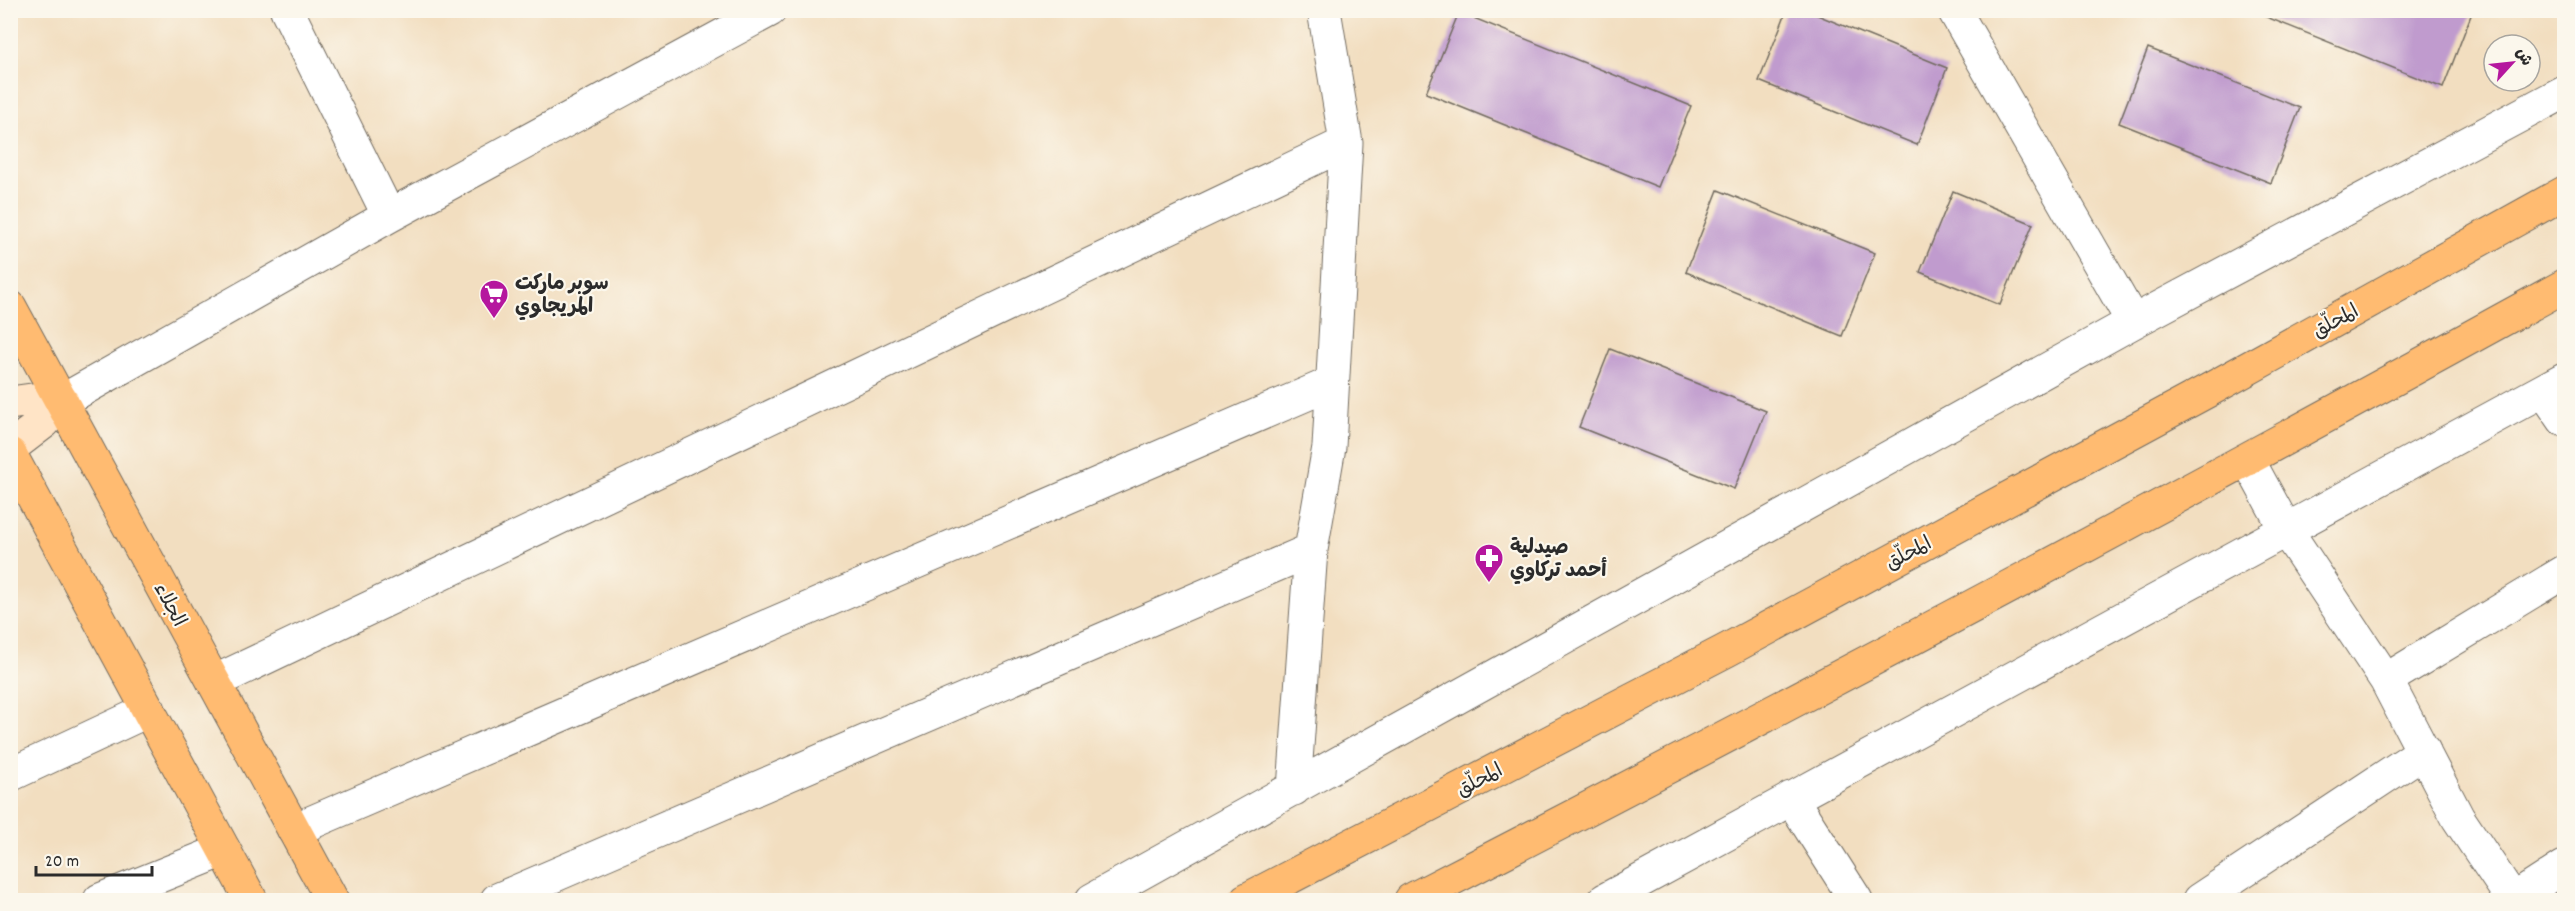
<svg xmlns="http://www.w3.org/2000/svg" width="2575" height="911" font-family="Dekko,'Playpen Sans Arabic',sans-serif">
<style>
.building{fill:#c09bce}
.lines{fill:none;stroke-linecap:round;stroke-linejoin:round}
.street-casing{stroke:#716a5f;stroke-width:35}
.secondary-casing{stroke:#716a5f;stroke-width:35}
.highway-casing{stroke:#716a5f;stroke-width:35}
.street{stroke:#fff;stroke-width:33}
.secondary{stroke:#ffe4c6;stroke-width:33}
.highway{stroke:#ffbb71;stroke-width:33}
.labels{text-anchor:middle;stroke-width:4.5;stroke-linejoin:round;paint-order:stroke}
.poi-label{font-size:20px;font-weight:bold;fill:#2b2b2b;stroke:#fbf7ec;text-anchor:start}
.street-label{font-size:20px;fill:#2b2b2b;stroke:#fbf7ec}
</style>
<rect width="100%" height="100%" fill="#fbf7ec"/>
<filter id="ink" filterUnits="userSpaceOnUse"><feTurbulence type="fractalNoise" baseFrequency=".0167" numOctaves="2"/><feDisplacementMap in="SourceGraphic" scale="12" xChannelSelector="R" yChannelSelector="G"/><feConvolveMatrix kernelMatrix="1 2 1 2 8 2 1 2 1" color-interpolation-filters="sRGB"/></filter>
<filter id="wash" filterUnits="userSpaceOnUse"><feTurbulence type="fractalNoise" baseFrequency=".008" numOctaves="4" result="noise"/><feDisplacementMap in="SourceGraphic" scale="24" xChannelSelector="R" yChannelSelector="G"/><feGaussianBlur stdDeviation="1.35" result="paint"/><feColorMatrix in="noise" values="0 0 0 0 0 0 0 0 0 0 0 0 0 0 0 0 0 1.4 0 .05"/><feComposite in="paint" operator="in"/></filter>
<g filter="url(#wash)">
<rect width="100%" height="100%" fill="#f2dec0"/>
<g id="blocks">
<!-- building -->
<path class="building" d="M1787,10H1805L1947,68L1917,145L1759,81Z
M2249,10H2473L2443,88Z
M1459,12L1691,106L1658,187L1426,93Z
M2148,48L2300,108L2271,183L2119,123Z
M1718,190L1875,253L1842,336L1686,272Z
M1953,191L2033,224L2000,305L1920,272Z
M1610,349L1766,411L1734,489L1579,427Z"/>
</g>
</g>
<g filter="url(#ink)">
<use href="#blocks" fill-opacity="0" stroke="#716a5f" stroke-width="1.5"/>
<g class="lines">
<!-- street casing -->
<g class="street-casing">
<path id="street" d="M287,10L389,216
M1954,10L2133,322
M2544,391L2564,420
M62,401L389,216L770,10
M2248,460L2286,530L2386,680L2458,818L2513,900L2564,867
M2386,680L2564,572
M214,682L1346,143
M10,775L149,710
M1294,789L1311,550L1329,447L1346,143L1324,10
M1791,798L1856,900
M294,830L1332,383
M100,900L224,850
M497,900L1311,550
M1092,900L2133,322L2564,92
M1605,900L2564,379
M2199,900L2424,751"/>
</g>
<!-- secondary casing -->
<g class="secondary-casing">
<path id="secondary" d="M10,403L39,399L62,401
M10,448L44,422L62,401"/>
</g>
<!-- highway casing -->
<g class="highway-casing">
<path id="highway" d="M10,307L332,900
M10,454L251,900
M1246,900L1727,650L2209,390L2564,193
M1411,900C1798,701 2183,496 2564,286"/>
</g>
<!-- street -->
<use href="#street" class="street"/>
<!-- secondary -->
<use href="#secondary" class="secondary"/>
<!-- highway -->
<use href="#highway" class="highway"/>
</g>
</g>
<!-- icons -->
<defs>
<g id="supermarket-pin" transform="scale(1.5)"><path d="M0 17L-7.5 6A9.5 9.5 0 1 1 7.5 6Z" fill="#b5179e" stroke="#fbf7ec"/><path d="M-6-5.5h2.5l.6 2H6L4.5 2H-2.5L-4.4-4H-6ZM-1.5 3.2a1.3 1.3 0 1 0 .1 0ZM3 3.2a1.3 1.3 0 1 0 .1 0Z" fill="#fff"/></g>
<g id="pharmacy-pin" transform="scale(1.5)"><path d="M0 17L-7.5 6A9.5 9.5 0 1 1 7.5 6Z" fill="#b5179e" stroke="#fbf7ec"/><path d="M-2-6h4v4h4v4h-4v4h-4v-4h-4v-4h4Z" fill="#fff"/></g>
</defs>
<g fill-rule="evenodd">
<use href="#supermarket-pin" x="494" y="294"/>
<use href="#pharmacy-pin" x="1489" y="558"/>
</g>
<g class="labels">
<!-- poi labels -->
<g class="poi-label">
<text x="515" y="289">سوبر ماركت<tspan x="515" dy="23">المريجاوي</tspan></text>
<text x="1510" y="553">صيدلية<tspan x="1510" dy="23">أحمد تركاوي</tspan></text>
</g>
<!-- street labels -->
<g class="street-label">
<text transform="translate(2335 320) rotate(-29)" y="7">المحلّق</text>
<text transform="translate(1908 552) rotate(-28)" y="7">المحلّق</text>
<text transform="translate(171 604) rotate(62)" y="7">الجلاء</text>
<text transform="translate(1479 779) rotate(-28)" y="7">المحلّق</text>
</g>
</g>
<!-- margin -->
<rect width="2575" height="911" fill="none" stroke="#fbf7ec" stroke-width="36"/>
<!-- north arrow -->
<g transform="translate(2512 63) rotate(63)"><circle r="28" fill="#fbf7ec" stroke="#a8a59f" stroke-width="1.5"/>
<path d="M0-4.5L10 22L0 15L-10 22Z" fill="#b5179e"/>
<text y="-9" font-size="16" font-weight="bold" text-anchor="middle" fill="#2b2b2b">ش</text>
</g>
<!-- scale -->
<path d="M36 866v9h116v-9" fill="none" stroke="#2b2b2b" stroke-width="3"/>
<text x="45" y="866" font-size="18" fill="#2b2b2b" stroke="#fbf7ec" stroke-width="4.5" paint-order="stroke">20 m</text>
</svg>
